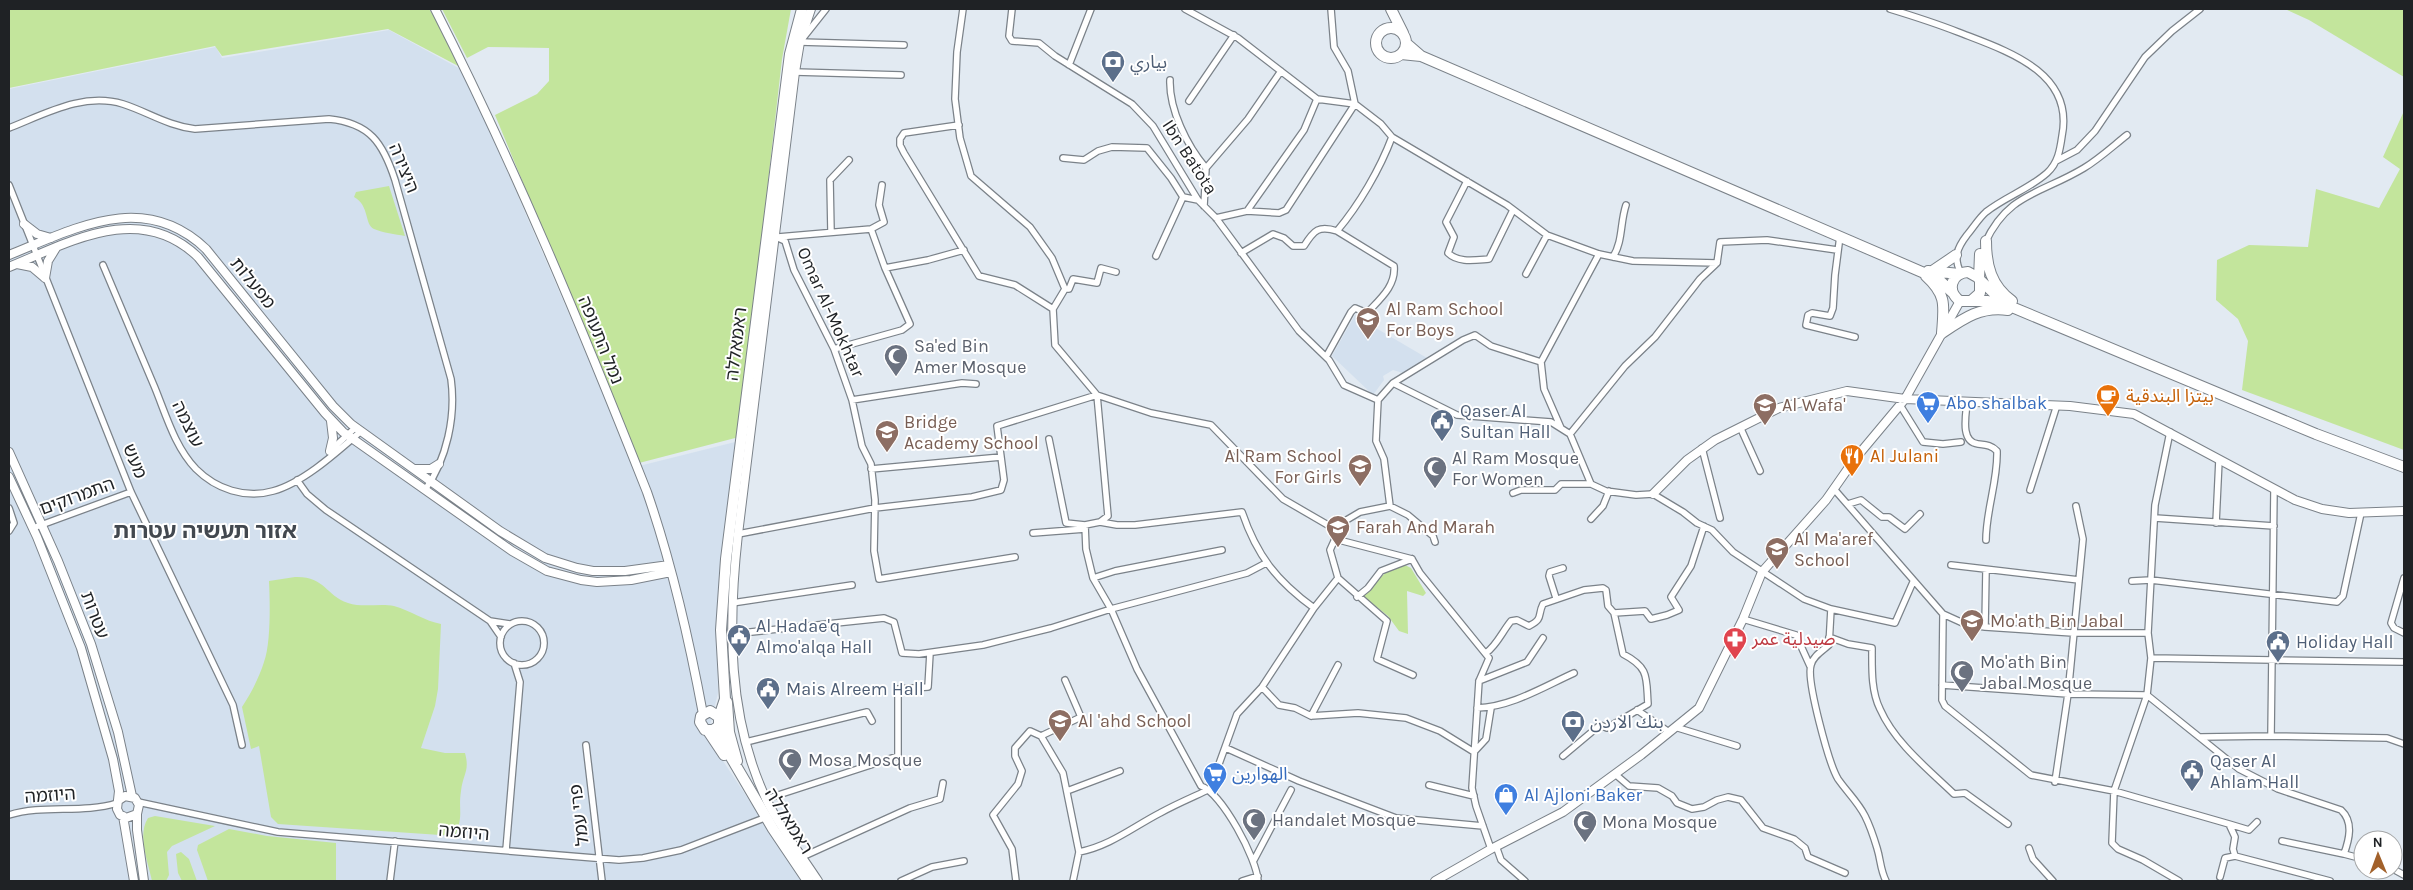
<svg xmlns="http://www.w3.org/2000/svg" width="2413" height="890" font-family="Karla,'Noto Sans Arabic','Noto Sans Hebrew',sans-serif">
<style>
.built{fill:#d3e0ee}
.green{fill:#c3e59c}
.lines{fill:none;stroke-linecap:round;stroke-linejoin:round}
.minor-casing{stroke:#7b8289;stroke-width:8}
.tertiary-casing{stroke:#7b8289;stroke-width:10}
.trunk-casing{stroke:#7b8289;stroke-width:12}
.minor{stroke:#fff;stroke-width:5.5}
.tertiary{stroke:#fff;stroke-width:8}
.trunk{stroke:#fff;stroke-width:10}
.labels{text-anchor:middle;stroke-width:4;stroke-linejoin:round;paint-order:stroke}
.service-label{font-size:18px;fill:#4e5e75;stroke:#fff;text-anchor:start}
.street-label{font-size:18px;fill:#1f2225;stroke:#fff}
.education-label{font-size:18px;fill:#785e54;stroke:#fff;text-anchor:start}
.worship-label{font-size:18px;fill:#5b616d;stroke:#fff;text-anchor:start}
.food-label{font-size:18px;fill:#c56008;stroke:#fff;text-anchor:start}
.shop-label{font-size:18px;fill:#366cbe;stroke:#fff;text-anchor:start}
.health-label{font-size:18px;fill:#be3a42;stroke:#fff;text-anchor:start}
.district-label{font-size:22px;font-weight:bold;fill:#42484f;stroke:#fff}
</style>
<rect width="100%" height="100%" fill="#e2eaf2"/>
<!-- built -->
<path class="built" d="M389,30L464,71L635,467L739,441L717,633L718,693L707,737L803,881H9V89L216,47L222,58Z
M1355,315L1369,324L1427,358L1403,373L1393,370L1383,376L1384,380L1373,395L1332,356Z"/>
<!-- green -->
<path class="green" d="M9,9H429L442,28L462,68L388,29L222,56L215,46L9,88Z
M442,9H791L782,59L739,437L639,463L495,115L537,94L549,81V48L488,47L467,58Z
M2285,9H2404V77L2309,20Z
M2404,111V450L2242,390L2248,341L2238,319L2216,300L2217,260L2249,245L2308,247L2316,189L2379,208L2400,169L2383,157Z
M389,186L405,236C395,234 383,233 374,229C364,224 370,206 354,197L356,192Z
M1405,565L1411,568L1426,593L1423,596L1407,591L1408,634L1399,631L1388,616L1363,596L1386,572Z
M295,577C325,576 325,595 348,603C363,608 380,603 394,606C411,611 425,621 441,624L438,689L435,706L421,748L445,753H465C470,771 463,774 461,791C458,810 464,815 455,836L278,824L271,817L259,746L251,749L242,707C251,693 259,678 264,662C271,643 270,601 269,581Z
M155,816L215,826L172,846L167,852L169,875L166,881H152C148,862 137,835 148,818Z
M229,829L267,836L336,843V881H208L197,850L198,845Z
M181,852L189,859L197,881H182L178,873L176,854Z"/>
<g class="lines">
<!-- minor casing -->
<g class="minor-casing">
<path id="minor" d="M963,9L957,52L955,99L960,138L971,176L1030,227L1052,258L1065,289L1053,309L1055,345L1097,395L1108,516L1100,522L1085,525L1086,549L1093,578L1111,609L1137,669L1201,786C1222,793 1257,859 1258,881
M1012,9L1009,36L1012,41L1039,43L1055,56L1132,104L1153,126L1198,200L1216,218L1299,331L1329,360L1344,385L1378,400
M1185,9L1238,38L1317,99L1355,104L1381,124L1392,137L1507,205L1547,235L1599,254L1633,261L1717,263L1720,242L1767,240L1837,250
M1890,9C1913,16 1935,23 1958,32C2004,50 2075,71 2062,136C2060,150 2058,163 2047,173C2029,189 2005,197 1986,212C1979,218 1973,228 1967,235C1957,248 1953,258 1961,273
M803,38L826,9
M800,42L904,45
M1069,65L1091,9
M795,72L901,75
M1170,80C1169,109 1187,146 1206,168
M1189,101L1234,35
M959,125L904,133L900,139V145L904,153L979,276L1015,285L1053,309
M9,128C45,114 83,92 123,104C148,112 168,126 195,129L329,119C370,123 383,143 395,180L451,379C456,416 447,459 425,490
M1063,158L1084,160L1098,151L1112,147L1147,148L1171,178L1183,197L1198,200
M2056,161L2077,150L2095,131L2145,57L2172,31L2200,9
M1467,181L1446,222L1454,237L1448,253C1458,263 1475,260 1489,259L1513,210
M9,185L131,492L233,705L242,745
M1204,206L1206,168L1248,119L1281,71
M1247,211L1304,130L1317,99
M1216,218L1247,211L1279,213L1286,210L1355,104L1348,71L1334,47L1331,9
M871,229L884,222L879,205L882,185
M831,232L830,180L849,160
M1840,236L1835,275L1833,308L1830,316L1812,313L1808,315L1806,325L1855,337
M776,237L785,241L794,270L834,349L852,400L862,446L871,464L875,500L874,551L879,579L1015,557
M778,237L871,229L885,268L928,260L964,250
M1985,243C2008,193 2041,194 2084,168C2099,159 2113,146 2127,135
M1241,253L1273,234L1284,238L1293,246H1304C1314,230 1319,225 1337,231C1359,205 1380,169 1392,137
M1156,256L1183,197
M1613,257C1623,241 1620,223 1626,205
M103,265C120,306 138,347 155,388C166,415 175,447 196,469C216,489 245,499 273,491C303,483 337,452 360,432
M1526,274L1547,235
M1065,289H1069L1073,279L1097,283L1101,268L1116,272
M834,349L902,330L910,324L885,268
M1326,357L1351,312L1355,308L1367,313C1380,299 1396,286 1394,266L1337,231
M1541,362L1599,254
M1393,383L1463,340L1475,335L1491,346L1541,362L1544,389L1561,428
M852,400L962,383L976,384
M1967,402C1966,415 1960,442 1978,444C1986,445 1991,445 1997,451C1998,481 1986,510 1986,540
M1900,405L1923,442L1943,444L1961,442
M1741,429L1760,471
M2170,432L2155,505L2148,633L2151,658L2147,695L2114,791L2112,843L2118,849L2143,860L2179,881
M1570,434L1625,366L1655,337L1700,279L1717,263
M1049,439L1066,523L1085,525
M1702,448L1720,518
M331,450L355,428
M871,469L1001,457
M297,480L307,494L326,510L490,621L510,624
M1834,489L1943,614L1965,624L1985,627L2073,633H2148
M2030,490L2057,405
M1513,493L1521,490H1555L1561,484H1591
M1848,504L1861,500L1882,517H1889L1905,529L1920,514
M1390,506L1384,459L1376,441L1378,400L1393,383L1457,415L1551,422L1570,434L1591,484L1606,491L1636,495L1653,494L1683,512L1697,523L1712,530L1733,552L1804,599L1831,609L1895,623L1913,582
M9,508L14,523L9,531
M2155,518L2274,526
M1591,519L1603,506L1609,491
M1100,522L1117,525H1135L1242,512C1257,556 1277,581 1314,608
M2216,523L2219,460
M33,528L131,492
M1033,533L1085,529
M738,534L875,508L972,497L1001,490L1004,480L997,426L1097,395L1151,413L1211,425L1283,499L1333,528L1360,512L1390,506L1408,515L1433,536L1435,542
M1412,559L1420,573L1489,658L1479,681L1472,788L1476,806L1491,849
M1951,565L2079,580
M1093,578L1115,571L1222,550
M1338,578L1387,621L1377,659L1413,675
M2404,578L2391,623L2394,628L2404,633
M2132,581L2151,580L2337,602L2343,596L2361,513
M1357,597L1368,588L1381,571L1412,559
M1556,598L1549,576L1550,572L1563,568
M732,603L852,585
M1831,609L1829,645C1822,651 1813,656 1811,665C1806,680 1829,764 1838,779C1847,792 1858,802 1865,816C1870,826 1874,838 1877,848C1881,861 1880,869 1886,881
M1614,613L1645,611L1651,619L1667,615L1679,610L1671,597L1691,566L1704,526
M1943,614L1942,700L1945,706L2031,775L2114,791L2229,824L2235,837L2233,849L2235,856L2330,881
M1743,619L1796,635L1810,666
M500 643a22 22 0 1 1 44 0a22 22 0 1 1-44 0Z
M490,621L501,637
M1985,627L1986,570
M732,634L884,618L894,622L902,653L919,654L983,645L1051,628L1111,609L1247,573L1266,563
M1829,637L1848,644L1872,648C1872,668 1871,691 1880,709C1895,743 1928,769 1954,794L1965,793L2008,824
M1486,653C1497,645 1502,632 1511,621L1517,620L1529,626C1544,618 1537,616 1543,604L1584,590L1603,588L1606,590L1608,606L1614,613L1623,654C1650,668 1646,678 1648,704L1607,728L1600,725L1563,756
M2151,658L2404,662
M1479,681L1527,662L1543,638
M1942,685L2068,694L2147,695L2239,769L2278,789L2341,810C2354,822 2349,840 2344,854L2363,859
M1262,687L1279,705L1295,708L1311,716L1358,713L1406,718L1440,731L1474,752
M1477,708C1511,707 1543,687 1574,673
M1637,710L1669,732
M1311,716L1338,665
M1675,727L1737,746
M1041,736L1081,717L1065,680
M2271,736L2274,490
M2201,737L2271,736L2387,738L2404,744
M746,742L867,712L872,721
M586,745L602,881
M1226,748L1299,781L1396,818L1483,826
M1474,752L1486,739L1491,708
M1615,774L1629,786L1658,788L1672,796L1677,803L1692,809L1704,807L1717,800L1728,797L1741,800L1763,828L1794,839L1805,848L1808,857L1845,873
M2055,782L2068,694L2083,539L2076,506
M1429,785L1474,796
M1067,791L1120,771
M766,799L898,756V689L928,687L930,653
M138,802L278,832L619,860L643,858L681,850L767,817
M9,815C44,804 82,814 117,803
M2229,824L2249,830L2257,822
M2282,841L2344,854
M1496,846L1501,860L1525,881
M2029,848L2033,859L2053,881
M506,850L520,682L514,663
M1079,852C1110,846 1133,827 1160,813C1176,804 1193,797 1210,789L1237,714L1262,687L1314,608L1338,578L1330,550L1335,539L1412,559
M802,857L910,808L940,799L943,783
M1254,860L1291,790
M2393,869L2404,875
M2220,877L2225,858L2235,856
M390,881L395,841
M901,881L932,867L964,861
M1016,881L1012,849L993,815L1018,784L1022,771L1015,756V748L1030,731L1041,736L1063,773L1079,852L1073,881
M1242,881L1258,876"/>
</g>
<!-- tertiary casing -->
<g class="tertiary-casing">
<path id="tertiary" d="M435,9C515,166 582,328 647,492C672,564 689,639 703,714
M811,9L800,42L795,72L738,534C728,623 727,718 767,801C781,829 801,855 818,881
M24,224L37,234L51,238
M9,255C76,228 144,190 206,249L333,406L351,424L500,531L545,558L577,568L593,571H625L669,565
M17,264L32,267L45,278
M9,267C70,242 140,201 198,257L325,413L343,432L512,551L547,571L581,580L597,582L631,580L671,572
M45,278L48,261L56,248
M330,451L333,438L331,421
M9,452L58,561L91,644L118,732L132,796
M415,469H431L439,464
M9,477L37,537L81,648L113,759L119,791L117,809L120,815L126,818L137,814L139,805L135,798L125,796L119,800
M1653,494L1687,460L1715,440L1779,408L1847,391L1905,399L2070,406L2134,414L2295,500L2322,509L2349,513L2404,511
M137,814V830L144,881
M123,816L134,881
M1435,881L1491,849L1563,812L1641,755L1699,708L1743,619L1762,572L1826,500L1854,460L1905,399L1960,301"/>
</g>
<!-- trunk casing -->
<g class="trunk-casing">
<path id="trunk" d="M1391,9L1403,33
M1376 43a15 15 0 1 1 30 0a15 15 0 1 1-30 0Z
M1401,54L1421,56L1406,43
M1421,56L1938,279L1952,292
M1986,241C1986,265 1991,286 2012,301
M1928,271L1960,274
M1931,272L1956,255
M1926,276C1947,295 1944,306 1942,333
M1979,279L1980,254
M1980,282V293L1971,301H1960C1946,291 1951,273 1968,272L1977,277L2003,302
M1971,301H1987L2007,305L2316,434L2404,467
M1942,333C1964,318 1981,306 2008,310
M727,702L729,732L737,761
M719,717L725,699L721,630L726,559L790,54L802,9
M719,726L713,730H705L700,722L701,716L710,711L719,717V726L725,747L773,829L808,881
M708,731L724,755"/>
</g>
<!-- minor -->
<use href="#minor" class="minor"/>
<!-- tertiary -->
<use href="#tertiary" class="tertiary"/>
<!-- trunk -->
<use href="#trunk" class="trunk"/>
</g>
<!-- icons -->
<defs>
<g id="bank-pin" transform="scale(1.25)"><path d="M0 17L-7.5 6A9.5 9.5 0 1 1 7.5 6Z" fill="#5c6f8a" stroke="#fff"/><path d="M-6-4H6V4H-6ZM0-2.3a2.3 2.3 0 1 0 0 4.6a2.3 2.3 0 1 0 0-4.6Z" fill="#fff"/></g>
<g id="school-pin" transform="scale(1.25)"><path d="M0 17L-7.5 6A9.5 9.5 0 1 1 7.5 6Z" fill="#8d6e63" stroke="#fff"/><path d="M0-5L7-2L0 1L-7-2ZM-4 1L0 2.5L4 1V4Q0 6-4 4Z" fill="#fff"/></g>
<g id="mosque-pin" transform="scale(1.25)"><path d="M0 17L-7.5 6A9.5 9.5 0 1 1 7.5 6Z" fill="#6b7280" stroke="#fff"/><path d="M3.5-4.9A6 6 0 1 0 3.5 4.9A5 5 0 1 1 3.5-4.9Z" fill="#fff"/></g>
<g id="cafe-pin" transform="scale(1.25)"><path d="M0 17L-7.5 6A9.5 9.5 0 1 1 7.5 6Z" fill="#e8710a" stroke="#fff"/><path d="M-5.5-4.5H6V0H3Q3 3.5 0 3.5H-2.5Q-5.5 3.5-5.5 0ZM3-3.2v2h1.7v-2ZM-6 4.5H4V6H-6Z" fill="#fff"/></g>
<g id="supermarket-pin" transform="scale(1.25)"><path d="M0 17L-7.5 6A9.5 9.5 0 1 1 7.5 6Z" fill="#3f7fe0" stroke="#fff"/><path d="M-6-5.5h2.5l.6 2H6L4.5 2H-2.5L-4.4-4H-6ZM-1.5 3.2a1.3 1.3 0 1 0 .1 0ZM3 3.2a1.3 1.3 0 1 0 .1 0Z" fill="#fff"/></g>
<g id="civic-pin" transform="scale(1.25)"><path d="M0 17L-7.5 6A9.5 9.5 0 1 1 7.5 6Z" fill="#5c6f8a" stroke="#fff"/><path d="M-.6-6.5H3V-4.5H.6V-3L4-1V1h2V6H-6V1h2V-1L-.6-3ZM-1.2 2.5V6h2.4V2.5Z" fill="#fff"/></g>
<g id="restaurant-pin" transform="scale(1.25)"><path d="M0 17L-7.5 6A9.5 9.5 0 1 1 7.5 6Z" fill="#e8710a" stroke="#fff"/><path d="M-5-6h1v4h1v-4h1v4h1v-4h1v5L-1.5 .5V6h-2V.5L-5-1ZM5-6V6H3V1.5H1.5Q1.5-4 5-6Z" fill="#fff"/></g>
<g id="pharmacy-pin" transform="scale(1.25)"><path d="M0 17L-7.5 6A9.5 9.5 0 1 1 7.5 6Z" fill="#e0444e" stroke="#fff"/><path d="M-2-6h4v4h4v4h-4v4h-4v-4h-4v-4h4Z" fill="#fff"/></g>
<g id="shop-pin" transform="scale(1.25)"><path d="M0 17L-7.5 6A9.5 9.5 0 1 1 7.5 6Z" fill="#3f7fe0" stroke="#fff"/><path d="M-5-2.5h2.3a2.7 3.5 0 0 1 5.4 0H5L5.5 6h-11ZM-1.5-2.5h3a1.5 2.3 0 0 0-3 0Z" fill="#fff"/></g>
</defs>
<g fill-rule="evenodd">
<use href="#bank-pin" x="1113" y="62"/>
<use href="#school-pin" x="1368" y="319"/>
<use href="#mosque-pin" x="896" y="356"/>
<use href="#cafe-pin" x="2108" y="396"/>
<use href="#supermarket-pin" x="1928" y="403"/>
<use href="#school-pin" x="1765" y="405"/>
<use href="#civic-pin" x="1442" y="421"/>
<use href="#school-pin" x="887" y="432"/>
<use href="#restaurant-pin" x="1852" y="456"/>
<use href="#school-pin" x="1360" y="466"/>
<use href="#mosque-pin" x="1435" y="468"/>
<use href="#school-pin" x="1338" y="527"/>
<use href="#school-pin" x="1777" y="549"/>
<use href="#school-pin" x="1972" y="621"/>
<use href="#civic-pin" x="739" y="636"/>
<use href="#pharmacy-pin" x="1735" y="639"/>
<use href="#civic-pin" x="2278" y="642"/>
<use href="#mosque-pin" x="1962" y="672"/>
<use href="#civic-pin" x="768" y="689"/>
<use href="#school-pin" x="1060" y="721"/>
<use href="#bank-pin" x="1573" y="722"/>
<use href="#mosque-pin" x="790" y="760"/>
<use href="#civic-pin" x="2192" y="771"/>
<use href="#supermarket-pin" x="1215" y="774"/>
<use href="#shop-pin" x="1506" y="795"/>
<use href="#mosque-pin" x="1254" y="820"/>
<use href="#mosque-pin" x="1585" y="822"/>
</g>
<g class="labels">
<!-- service labels -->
<g class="service-label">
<text x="1130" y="68">بياري</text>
<text x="1460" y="417">Qaser Al<tspan x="1460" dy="21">Sultan Hall</tspan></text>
<text x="756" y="632">Al Hadae'q<tspan x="756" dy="21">Almo'alqa Hall</tspan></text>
<text x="2296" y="648">Holiday Hall</text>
<text x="786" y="695">Mais Alreem Hall</text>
<text x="1590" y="728">بنك الاردن</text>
<text x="2210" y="767">Qaser Al<tspan x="2210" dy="21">Ahlam Hall</tspan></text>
</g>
<!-- street labels -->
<g class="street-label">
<text transform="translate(1190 157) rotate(57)" y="6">Ibn Batota</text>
<text transform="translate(404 168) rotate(68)" y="6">היצירה</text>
<text transform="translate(253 283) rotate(51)" y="6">מפעלות</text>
<text transform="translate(831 312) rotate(66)" y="6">Omar Al-Mokhtar</text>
<text transform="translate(601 340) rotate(68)" y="6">נמל התעופה</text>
<text transform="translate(736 344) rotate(-83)" y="6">ראמאללה</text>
<text transform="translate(188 424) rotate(64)" y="6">עוצמה</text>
<text transform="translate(135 461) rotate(68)" y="6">מעש</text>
<text transform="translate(77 496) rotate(-20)" y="6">התמרוקים</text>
<text transform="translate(95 615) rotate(69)" y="6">עטרות</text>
<text transform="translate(50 795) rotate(-4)" y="6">היוזמה</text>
<text transform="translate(579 815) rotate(-97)" y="6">פרי עמל</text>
<text transform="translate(789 821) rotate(58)" y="6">ראמאללה</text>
<text transform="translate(464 832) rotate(5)" y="6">היוזמה</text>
</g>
<!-- education labels -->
<g class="education-label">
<text x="1386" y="315">Al Ram School<tspan x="1386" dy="21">For Boys</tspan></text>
<text x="1782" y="411">Al Wafa'</text>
<text x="904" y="428">Bridge<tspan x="904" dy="21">Academy School</tspan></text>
<text x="1342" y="462" text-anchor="end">Al Ram School<tspan x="1342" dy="21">For Girls</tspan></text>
<text x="1356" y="533">Farah And Marah</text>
<text x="1794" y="545">Al Ma'aref<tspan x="1794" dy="21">School</tspan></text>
<text x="1990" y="627">Mo'ath Bin Jabal</text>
<text x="1078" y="727">Al 'ahd School</text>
</g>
<!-- worship labels -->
<g class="worship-label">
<text x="914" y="352">Sa'ed Bin<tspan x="914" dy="21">Amer Mosque</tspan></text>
<text x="1452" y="464">Al Ram Mosque<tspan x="1452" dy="21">For Women</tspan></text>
<text x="1980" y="668">Mo'ath Bin<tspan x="1980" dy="21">Jabal Mosque</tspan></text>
<text x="808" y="766">Mosa Mosque</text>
<text x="1272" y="826">Handalet Mosque</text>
<text x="1602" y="828">Mona Mosque</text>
</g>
<!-- food labels -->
<g class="food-label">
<text x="2126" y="402">بيتزا البندقية</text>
<text x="1870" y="462">Al Julani</text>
</g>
<!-- shop labels -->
<g class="shop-label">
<text x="1946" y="409">Abo shalbak</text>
<text x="1232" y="780">الهوارين</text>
<text x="1524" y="801">Al Ajloni Baker</text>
</g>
<!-- health labels -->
<g class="health-label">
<text x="1752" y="645">صيدلية عمر</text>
</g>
<!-- district labels -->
<g class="district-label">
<text x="205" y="538">אזור תעשיה עטרות</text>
</g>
</g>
<!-- border -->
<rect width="2413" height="890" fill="none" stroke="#1f2225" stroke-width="20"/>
<!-- north arrow -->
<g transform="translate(2378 855) rotate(359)"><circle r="24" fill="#ffffff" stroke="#a5a7a8"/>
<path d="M0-4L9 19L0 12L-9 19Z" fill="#a2612b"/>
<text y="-8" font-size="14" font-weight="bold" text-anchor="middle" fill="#1f2225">N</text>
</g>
</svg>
